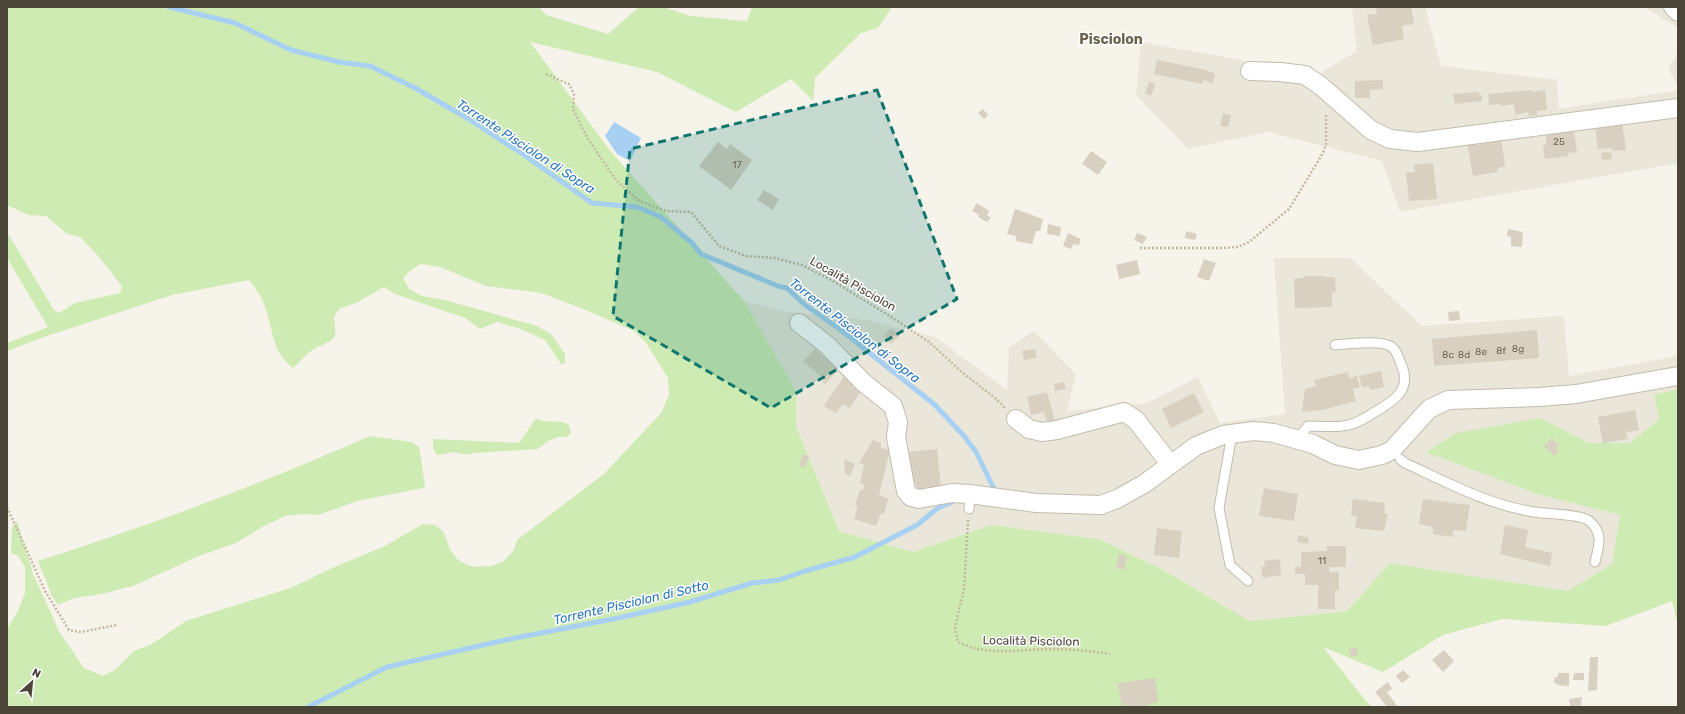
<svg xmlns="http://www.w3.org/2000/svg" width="1685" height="714" font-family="Rubik,sans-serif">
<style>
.residential{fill:#eae6d9}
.green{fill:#cfebb4}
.water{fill:#a7d0f3}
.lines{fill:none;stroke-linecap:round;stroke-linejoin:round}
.stream{stroke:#a7d0f3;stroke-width:5}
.building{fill:#d8d0c0}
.service-casing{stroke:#c2bcad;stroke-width:11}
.minor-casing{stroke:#c2bcad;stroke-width:20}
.path{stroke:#c4b99e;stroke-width:2.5;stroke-dasharray:2 2;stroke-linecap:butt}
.service{stroke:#fff;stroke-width:9}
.minor{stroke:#fff;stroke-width:18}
.marked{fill:#0f766e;fill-opacity:0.2;stroke:#0f766e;stroke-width:3;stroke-dasharray:8 5;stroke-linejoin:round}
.labels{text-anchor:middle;stroke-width:3;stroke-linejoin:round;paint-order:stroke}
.number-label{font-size:10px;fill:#6e685a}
.street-label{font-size:12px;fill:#4b4538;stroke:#fff}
.water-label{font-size:13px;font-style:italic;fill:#2c78bc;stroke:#fff}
.quarter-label{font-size:14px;font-weight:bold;fill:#6e634f;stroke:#fff}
</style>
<rect width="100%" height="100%" fill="#f6f3eb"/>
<!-- residential -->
<path class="residential" d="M1352,7H1425L1441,66L1557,80L1559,109L1678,90V163L1400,212L1382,161L1267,132L1188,149L1136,95L1141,42L1319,74L1357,51Z
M1643,7H1678V28L1659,16Z
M1678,52V86L1668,69Z
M1274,258H1350L1422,326L1564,316L1569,376L1678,356V389L1654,395L1659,419L1630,443H1589L1540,418L1427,451L1537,493L1620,515L1612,564L1568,591L1390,563L1347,611L1250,621L1163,570L1099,539L991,525L913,552L839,531L796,426V391L744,301L783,311L867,320L935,337L1007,390L1009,348L1034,331L1076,374L1067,411L1148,403L1198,377L1220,423L1285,414Z"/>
<!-- green -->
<path class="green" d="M7,7H539L546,15L608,34L639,7H663L691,16L747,21L752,7H892L878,28L861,33L815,78L813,101L791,79L736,112L657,72L530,42L612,153L744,301L796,391V426L839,531L913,552L991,525L1099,539L1163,570L1250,621L1347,611L1390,563L1568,591L1612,564L1620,515L1537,494L1426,452L1456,433L1540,418L1589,443H1630L1659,419L1654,395L1678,389V626L1672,601L1606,626L1502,619L1443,635L1383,672L1323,647L1366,701L1372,707H7V629L18,611L25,593V567L18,556L11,553L12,528L17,521L33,574L60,633L84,668L103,676L115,670L134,651L152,644L186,621L293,587L332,568L383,547L423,524L435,525L443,531L450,549L457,559L467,565L476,567L492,566L504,561L514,550L517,540L604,474L661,413L669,395L668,378L646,343L634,331L581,308L541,293L486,286L440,267L420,264L410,271L403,278L409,289L422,296L445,300L537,326L551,334L565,354V363L561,364L545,340L518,328L497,322L480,329L465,318L395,294L384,287L358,302L339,309L334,317C338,342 334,339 314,349C306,354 300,362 293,368C273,352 274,336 267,313C264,300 257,290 249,280L172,295L47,336L7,351V343L48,327L7,258V232L54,310L59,313L75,303L120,293L122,286L99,257L80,237L67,234L46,216L28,215L7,205Z
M536,418C548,425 559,418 569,425L571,433L567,437H558L548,441L538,449L474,453L467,455L454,452L437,455L433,448V439L519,443Z
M370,436L412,442L419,447L425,485L423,488L357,501L318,515L304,514L285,516L264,526L236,543L199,556L133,586L102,594L74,598L58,605L52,596L38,561C151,525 261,484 370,436Z"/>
<!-- water -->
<path class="water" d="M614,122L641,138L630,161L617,154L605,136Z"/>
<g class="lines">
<!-- stream -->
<path class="stream" d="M169,7L235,23L291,50L339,62L370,66L415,88L467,118L524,155L592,203L637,207L661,217L692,243L701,254L778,286L787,288L805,305L841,330L935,405L964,436L976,452L996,493
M308,707L387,667L510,639L618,618L690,602L752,583L779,580L805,571L855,557L917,525L938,508L952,502"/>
</g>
<!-- building -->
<path class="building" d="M1376,7H1411L1414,24L1402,26L1404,39L1373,45L1367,15L1377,14Z
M1157,60L1206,70L1215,74L1213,83L1203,80V84L1154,74Z
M1383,80V89L1370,90V98H1355V81Z
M1149,82L1155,84L1151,96L1145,93Z
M1531,90V92L1545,90L1547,110L1537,111V115L1529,116L1528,112L1516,115L1513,104L1501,106V104L1489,105L1488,94Z
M1479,92V95H1482V101L1455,104L1453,94Z
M983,109L988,115L984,119L978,113Z
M1223,113L1231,115L1228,127L1220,126Z
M1622,122L1626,150L1612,151V148L1598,149L1595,126Z
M1565,131V132L1574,131L1577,152L1568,153V156L1545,159L1543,145H1546V133Z
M1501,138L1505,166L1497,169V172L1473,176L1467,144L1477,142L1478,145L1489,143V140Z
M718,142L727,149L730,144L752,160L731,190L699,166Z
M1091,151L1107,162L1098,175L1082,164Z
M1611,152L1612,159L1602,160L1601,153Z
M1433,163L1437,199L1409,201L1406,173L1415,172L1414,165Z
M764,190L779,199L773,210L757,200Z
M977,203L989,211L987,215L991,218L987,222L978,217L979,215L972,211Z
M1015,209L1043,219L1040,231H1036L1032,244L1016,241V236L1007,234Z
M1048,224L1061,227L1060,236L1047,234Z
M1508,229L1523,232L1522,247L1511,246V237L1507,236Z
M1186,231L1197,234L1195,240L1185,238Z
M1068,233L1081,239L1079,245L1073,244L1072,249L1063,246Z
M1137,233L1147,237L1143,244L1134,240Z
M1204,259L1216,263L1209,281L1197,277Z
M1137,260L1140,274L1119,279L1116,265Z
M1303,276H1324V277H1335L1336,292L1332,293V307L1295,308L1294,279L1304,278Z
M1459,311L1460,320L1449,321L1448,312Z
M891,328L900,335L891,344L883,336Z
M1537,330L1539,358L1434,366L1432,339Z
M815,349L838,370L825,384L822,382L824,379L803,361Z
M1035,349L1037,358L1024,360L1022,351Z
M1381,371L1384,387L1370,390L1369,386L1362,387L1359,376Z
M1348,372L1349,378L1357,376L1360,387L1353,389L1356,401L1322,410L1302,412L1305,389L1316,386L1314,380Z
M845,375L856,382L853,387L861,391L850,408L843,404L836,413L824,406Z
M1064,382L1066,389L1055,391L1054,384Z
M1047,392L1055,421L1048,424L1044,412L1031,415L1027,397Z
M1194,393L1204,412L1171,428L1162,409Z
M1635,410L1639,430L1626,432L1628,439L1603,443L1598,417Z
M1552,438L1559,446L1556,448L1559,451L1554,456L1544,446Z
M873,440L881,443V448L890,450L879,495L888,499L884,514L881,513L876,526L854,519L858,506L855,505L860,490H863L865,485L860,484L864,464L859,463Z
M937,449L941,487L917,490L916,482L912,483L909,452Z
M803,454L809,457L805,468L799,466Z
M844,459L855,464L850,476L845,473Z
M1264,488L1298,494L1294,521L1259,516Z
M1353,499L1385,503L1384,513L1388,514L1384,531L1355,528L1357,516H1351Z
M1423,499L1470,505L1466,531L1453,530V537L1433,534V527L1419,524Z
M1505,525L1528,530L1525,547L1552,553L1550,566L1500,554Z
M1157,528L1182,531L1179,558L1154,555Z
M1298,535L1309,538L1308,544L1297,542Z
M1327,546H1346V567H1329V572H1339V591L1335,590V609H1318V585H1305V574H1295V567H1301V552L1327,551Z
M1119,554L1127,556L1124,570L1116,568Z
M1280,559L1281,575L1263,578L1261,567L1265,566L1264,561Z
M1356,647L1359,654L1351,657L1348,650Z
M1444,650L1454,661L1443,672L1432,660Z
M1590,657H1598L1597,690L1588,691Z
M1403,670L1410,677L1402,683L1396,676Z
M1558,673H1569V686L1557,685L1558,684L1554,683L1555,677H1558Z
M1574,673H1584V680H1573Z
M1155,678L1158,702L1149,704V706L1146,707H1122L1118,683Z
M1388,682L1392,689L1387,692L1398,707H1387L1375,692Z
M1582,697L1581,707H1570L1569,699Z"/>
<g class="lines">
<!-- service casing -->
<g class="service-casing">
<path id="service" d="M1232,434L1219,508L1230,565L1248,581
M1298,438L1308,426C1319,426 1339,428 1348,425C1357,423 1366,418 1373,413C1393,402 1413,390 1401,364C1399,358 1396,349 1390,346C1380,340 1347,344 1335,345
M1400,459L1405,463C1446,482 1489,505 1534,512C1546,514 1578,514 1588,520C1604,532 1599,546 1595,562
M969,509L970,494"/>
</g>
<!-- minor casing -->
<g class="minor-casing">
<path id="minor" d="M1673,7L1678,12
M1250,71L1280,72L1305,75L1321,86L1371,130L1390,139L1418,142L1678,108
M799,323L827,345L864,383L893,406L898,422L896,437L906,491L911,497L919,499L952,493L970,494L1036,503L1101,505L1117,499L1144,484L1196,446L1223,435L1254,431L1274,433L1313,444L1335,455L1359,460L1382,455L1392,450L1429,409L1448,400L1539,397L1576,394L1678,376
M1016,419L1029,429L1042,432L1057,430L1124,412L1136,420L1170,464"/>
</g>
<!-- path -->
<path class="path" d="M546,74L569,84L574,94L573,109L588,139L616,180L639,201L666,211L691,212L719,246L746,256L775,258L802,265L833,281L885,313L929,342L964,374L995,398L1005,408
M1140,248H1222L1238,247L1249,242L1289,209L1323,153L1326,144V113
M7,507L45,591L69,630L81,632L117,625
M7,515V535
M968,520L964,589L955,627L958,642C987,657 1021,649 1052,649C1072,649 1091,651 1110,654"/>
<!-- service -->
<use href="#service" class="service"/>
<!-- minor -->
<use href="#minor" class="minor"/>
</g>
<!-- marked area -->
<path class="marked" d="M877,90L957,299L771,408L613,316L630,149Z"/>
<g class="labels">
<!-- number labels -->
<g class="number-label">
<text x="1559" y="145">25</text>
<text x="737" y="168">17</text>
<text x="1518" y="352">8g</text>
<text x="1501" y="354">8f</text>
<text x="1481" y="355">8e</text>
<text x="1448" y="358">8c</text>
<text x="1464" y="358">8d</text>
<text x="1322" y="564">11</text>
</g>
<!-- street labels -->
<g class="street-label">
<text transform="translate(853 284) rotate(30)" y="4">Località Pisciolon</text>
<text transform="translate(1031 641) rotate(1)" y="4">Località Pisciolon</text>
</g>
<!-- water labels -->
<g class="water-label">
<text transform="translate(526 146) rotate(33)" y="5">Torrente Pisciolon di Sopra</text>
<text transform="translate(855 330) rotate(38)" y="5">Torrente Pisciolon di Sopra</text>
<text transform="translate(631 602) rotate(-13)" y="5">Torrente Pisciolon di Sotto</text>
</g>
<!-- quarter labels -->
<g class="quarter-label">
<text x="1111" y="44">Pisciolon</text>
</g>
</g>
<!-- border -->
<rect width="1685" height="714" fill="none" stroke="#4b4538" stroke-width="16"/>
<!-- north arrow -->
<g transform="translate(32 682) rotate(27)" stroke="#ffffff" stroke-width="3" paint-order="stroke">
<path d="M0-3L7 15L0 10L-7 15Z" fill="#4b4538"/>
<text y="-6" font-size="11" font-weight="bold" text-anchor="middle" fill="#4b4538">N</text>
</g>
</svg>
